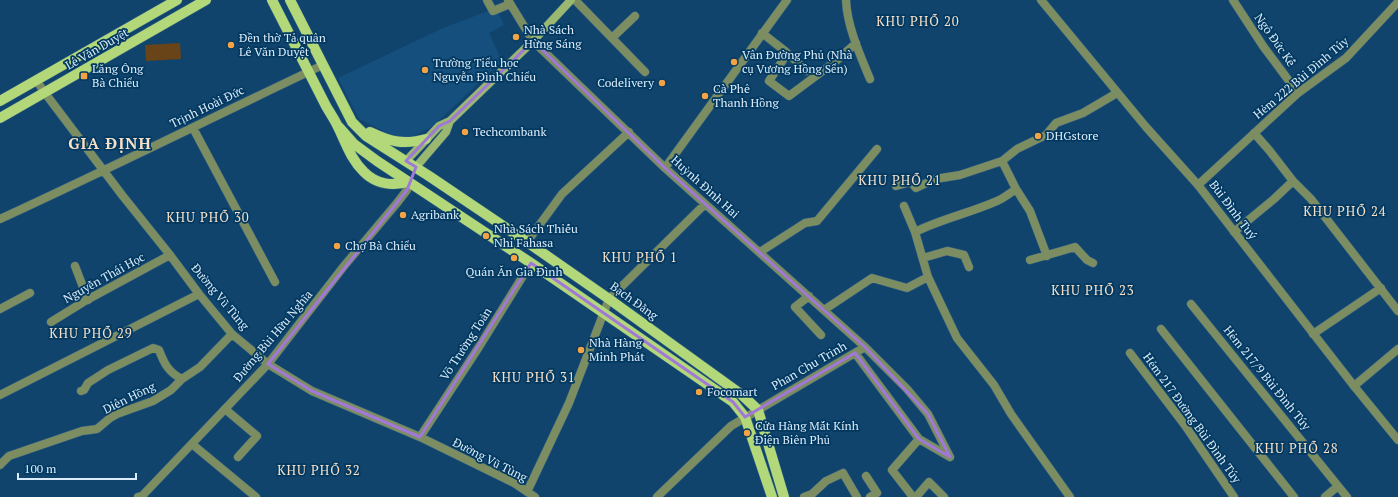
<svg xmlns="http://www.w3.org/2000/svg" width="1398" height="497" font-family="'PT Serif',serif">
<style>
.built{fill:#154f7d}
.green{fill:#694418}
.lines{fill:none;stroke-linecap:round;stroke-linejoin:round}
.minor-casing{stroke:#366286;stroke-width:9}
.tertiary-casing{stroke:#366286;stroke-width:9}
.secondary-casing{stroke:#366286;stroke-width:9}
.primary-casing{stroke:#366286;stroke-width:11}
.minor{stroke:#7b8d61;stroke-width:8}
.tertiary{stroke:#7b8d61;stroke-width:8}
.secondary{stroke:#9ab870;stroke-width:8}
.primary{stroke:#b3d87a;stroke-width:10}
.marked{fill:none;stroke:#a278d7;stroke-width:3;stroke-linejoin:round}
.poi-dot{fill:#f4a344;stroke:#023960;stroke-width:1.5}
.labels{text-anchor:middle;stroke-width:3.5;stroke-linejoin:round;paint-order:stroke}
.poi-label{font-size:12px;fill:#dcebfa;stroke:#023960;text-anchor:start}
.street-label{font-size:12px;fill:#dcebfa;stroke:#023960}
.neighbourhood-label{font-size:13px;letter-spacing:1px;fill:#f7dfc8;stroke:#023960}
.district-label{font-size:16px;font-weight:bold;letter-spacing:1px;fill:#f7dfc8;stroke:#023960}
</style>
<rect width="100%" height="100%" fill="#11446c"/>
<!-- built -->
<path class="built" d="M488,11L498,13L504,25L489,33L502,61L433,126L416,135L402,138L388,133L359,119L338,78L443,28Z"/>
<!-- green -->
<path class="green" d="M180,43L181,59L146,61L145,45Z"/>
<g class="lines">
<!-- minor casing -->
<g class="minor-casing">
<path id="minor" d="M487,0L493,11L510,4
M508,0L533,41L665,168L865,347L907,389L928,414L950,457
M575,0L645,72
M846,0C847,26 860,55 870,79
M1233,0L1263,46L1298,93
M762,33L785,51L783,60L769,81L789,96L836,61L856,43
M612,38L635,16
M785,51L807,71
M36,80L45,93L122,195L170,255L199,294L232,334L268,364L312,391L420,437L514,483L535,497
M193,128L275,282
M1254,133L1269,150L1293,181L1311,199L1398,311
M1002,161L1016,189L1030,211L1047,256
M665,168L787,0
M1198,185L1298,93L1346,58L1398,2
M896,186L911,182L916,188L935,179L960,175L1002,161L1017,149L1046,135L1056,123L1083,113L1117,93
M904,206L915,232
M0,219C109,169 215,116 323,65
M1234,232L1274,199L1293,181
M527,242L562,194L629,132
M760,252L805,223L817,221L877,149
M923,258L947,251L964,255L969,267
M1030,260L1075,247L1087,260L1093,263
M75,266L88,300
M928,277L957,338L994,385L1011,414L1070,497
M809,296L795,307L821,335
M1191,304L1338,486
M0,309L30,293
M824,310L872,278L907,288L928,277L915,232C941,219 970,213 997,201C1004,198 1010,193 1016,189
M51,322L85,301L170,255
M1161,329L1294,497
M1313,334L1381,288
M855,353L919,439L950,457
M1130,353L1184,424L1234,497
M1354,386L1398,349
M81,391L84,390L88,383L108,370L153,348L159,350C164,363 168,372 182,379
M0,395L199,294
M225,409L257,436L238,457
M420,437L479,347L531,263
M192,444L256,497
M0,465L9,456L82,431L97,429L110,418L117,414L153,401L171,390L182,379L200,367L232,334
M866,476L877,493L870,497
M527,492L569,403L609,299L705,204
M657,497L731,426L865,347
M804,497L812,494L826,481L843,473L857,497
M913,497L892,470L919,439
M916,497L929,482L944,497
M1325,497L1338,486L1347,497"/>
</g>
<!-- tertiary casing -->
<g class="tertiary-casing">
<path id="tertiary" d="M1041,0L1146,127L1198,185L1354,386L1398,440
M138,497L142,496L268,364L344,266L397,203L407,190L409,182"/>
</g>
<!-- secondary casing -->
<g class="secondary-casing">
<path id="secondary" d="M406,161L439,126L450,121L533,41L571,0
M416,167L446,132L450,121"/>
</g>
<!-- primary casing -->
<g class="primary-casing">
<path id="primary" d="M272,0C290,35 308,71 326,106C330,113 335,120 338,127C346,143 350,158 364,172C377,185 392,186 409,182
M290,0L352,122L366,136L429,176L527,242L609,299L742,395L758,410L784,497
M0,101L177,0
M0,118L206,0
M339,127L354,144L377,161L531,263L733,402L745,417L772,497
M370,132C391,142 403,145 426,139"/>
</g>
<!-- minor -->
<use href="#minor" class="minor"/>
<!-- tertiary -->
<use href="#tertiary" class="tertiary"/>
<!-- secondary -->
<use href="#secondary" class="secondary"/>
<!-- primary -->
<use href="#primary" class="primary"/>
</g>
<!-- marked area -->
<path class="marked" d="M533,41L665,168L865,347L928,414L950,457L919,439L855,353L745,417L733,402L531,263L420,437L312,391L268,364L407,190L416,167L406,161L439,126L450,121Z"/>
<!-- markers -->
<g class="poi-dot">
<circle cx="516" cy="37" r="4"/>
<circle cx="231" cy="45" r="4"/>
<circle cx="734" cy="62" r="4"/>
<circle cx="425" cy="70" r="4"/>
<rect x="80" y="72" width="8" height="8" rx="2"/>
<circle cx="662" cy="83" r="4"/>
<circle cx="705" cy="96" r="4"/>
<circle cx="465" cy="132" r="4"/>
<circle cx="1038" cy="136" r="4"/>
<circle cx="403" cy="215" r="4"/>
<circle cx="486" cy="236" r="4"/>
<circle cx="337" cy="246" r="4"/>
<circle cx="514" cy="258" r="4"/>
<circle cx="581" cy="350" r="4"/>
<circle cx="699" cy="392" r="4"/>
<circle cx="747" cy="433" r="4"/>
</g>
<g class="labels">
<!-- poi labels -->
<g class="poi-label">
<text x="524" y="34">Nhà Sách<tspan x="524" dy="14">Hừng Sáng</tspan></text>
<text x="239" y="42">Đền thờ Tả quân<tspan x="239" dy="14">Lê Văn Duyệt</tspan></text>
<text x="742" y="59">Vân Đường Phủ (Nhà<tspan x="742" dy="14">cụ Vương Hồng Sển)</tspan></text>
<text x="433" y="67">Trường Tiểu học<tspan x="433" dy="14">Nguyễn Đình Chiểu</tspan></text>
<text x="92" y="73">Lăng Ông<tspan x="92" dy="14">Bà Chiểu</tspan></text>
<text x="654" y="87" text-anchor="end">Codelivery</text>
<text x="713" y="93">Cà Phê<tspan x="713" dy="14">Thanh Hồng</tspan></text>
<text x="473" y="136">Techcombank</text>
<text x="1046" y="140">DHGstore</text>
<text x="411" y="219">Agribank</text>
<text x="494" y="233">Nhà Sách Thiếu<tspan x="494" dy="14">Nhi Fahasa</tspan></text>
<text x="345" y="250">Chợ Bà Chiểu</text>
<text x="514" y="276" text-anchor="middle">Quán Ăn Gia Đình</text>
<text x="589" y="347">Nhà Hàng<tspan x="589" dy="14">Minh Phát</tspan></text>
<text x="707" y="396">Focomart</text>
<text x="755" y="430">Cửa Hàng Mắt Kính<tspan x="755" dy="14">Điện Biên Phủ</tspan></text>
</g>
<!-- street labels -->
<g class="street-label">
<text transform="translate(1275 40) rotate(55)" y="4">Ngô Đức Kế</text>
<text transform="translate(97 49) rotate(-30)" y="4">Lê Văn Duyệt</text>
<text transform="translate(1301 78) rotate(-40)" y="4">Hẻm 222 Bùi Đình Túy</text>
<text transform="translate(207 107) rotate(-26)" y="4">Trịnh Hoài Đức</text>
<text transform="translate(705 187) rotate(42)" y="4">Huỳnh Đình Hai</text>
<text transform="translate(1233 210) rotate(53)" y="4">Bùi Đình Tuý</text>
<text transform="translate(104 278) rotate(-29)" y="4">Nguyễn Thái Học</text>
<text transform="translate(220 297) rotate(50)" y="4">Đường Vũ Tùng</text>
<text transform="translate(634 301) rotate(36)" y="4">Bạch Đằng</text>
<text transform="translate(273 336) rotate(-50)" y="4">Đường Bùi Hữu Nghĩa</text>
<text transform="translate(466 344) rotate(-57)" y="4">Võ Trường Toản</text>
<text transform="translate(809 366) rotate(-30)" y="4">Phan Chu Trinh</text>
<text transform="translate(1267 378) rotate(51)" y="4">Hẻm 217/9 Bùi Đình Túy</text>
<text transform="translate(129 398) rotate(-26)" y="4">Diên Hồng</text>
<text transform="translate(1192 418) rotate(54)" y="4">Hẻm 217 Đường Bùi Đình Túy</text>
<text transform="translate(490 460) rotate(27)" y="4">Đường Vũ Tùng</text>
</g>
<!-- neighbourhood labels -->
<g class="neighbourhood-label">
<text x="918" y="26">KHU PHỐ 20</text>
<text x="900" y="185">KHU PHỐ 21</text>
<text x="1345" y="216">KHU PHỐ 24</text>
<text x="208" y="222">KHU PHỐ 30</text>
<text x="640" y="262">KHU PHỐ 1</text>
<text x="1093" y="295">KHU PHỐ 23</text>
<text x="91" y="338">KHU PHỐ 29</text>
<text x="534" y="382">KHU PHỐ 31</text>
<text x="1297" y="453">KHU PHỐ 28</text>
<text x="319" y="475">KHU PHỐ 32</text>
</g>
<!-- district labels -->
<g class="district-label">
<text x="110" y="149">GIA ĐỊNH</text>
</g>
</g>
<!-- scale -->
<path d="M18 473v6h118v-6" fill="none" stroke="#dcebfa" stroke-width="2"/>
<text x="24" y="473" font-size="12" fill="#dcebfa" stroke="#023960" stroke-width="3" paint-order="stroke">100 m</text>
</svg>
